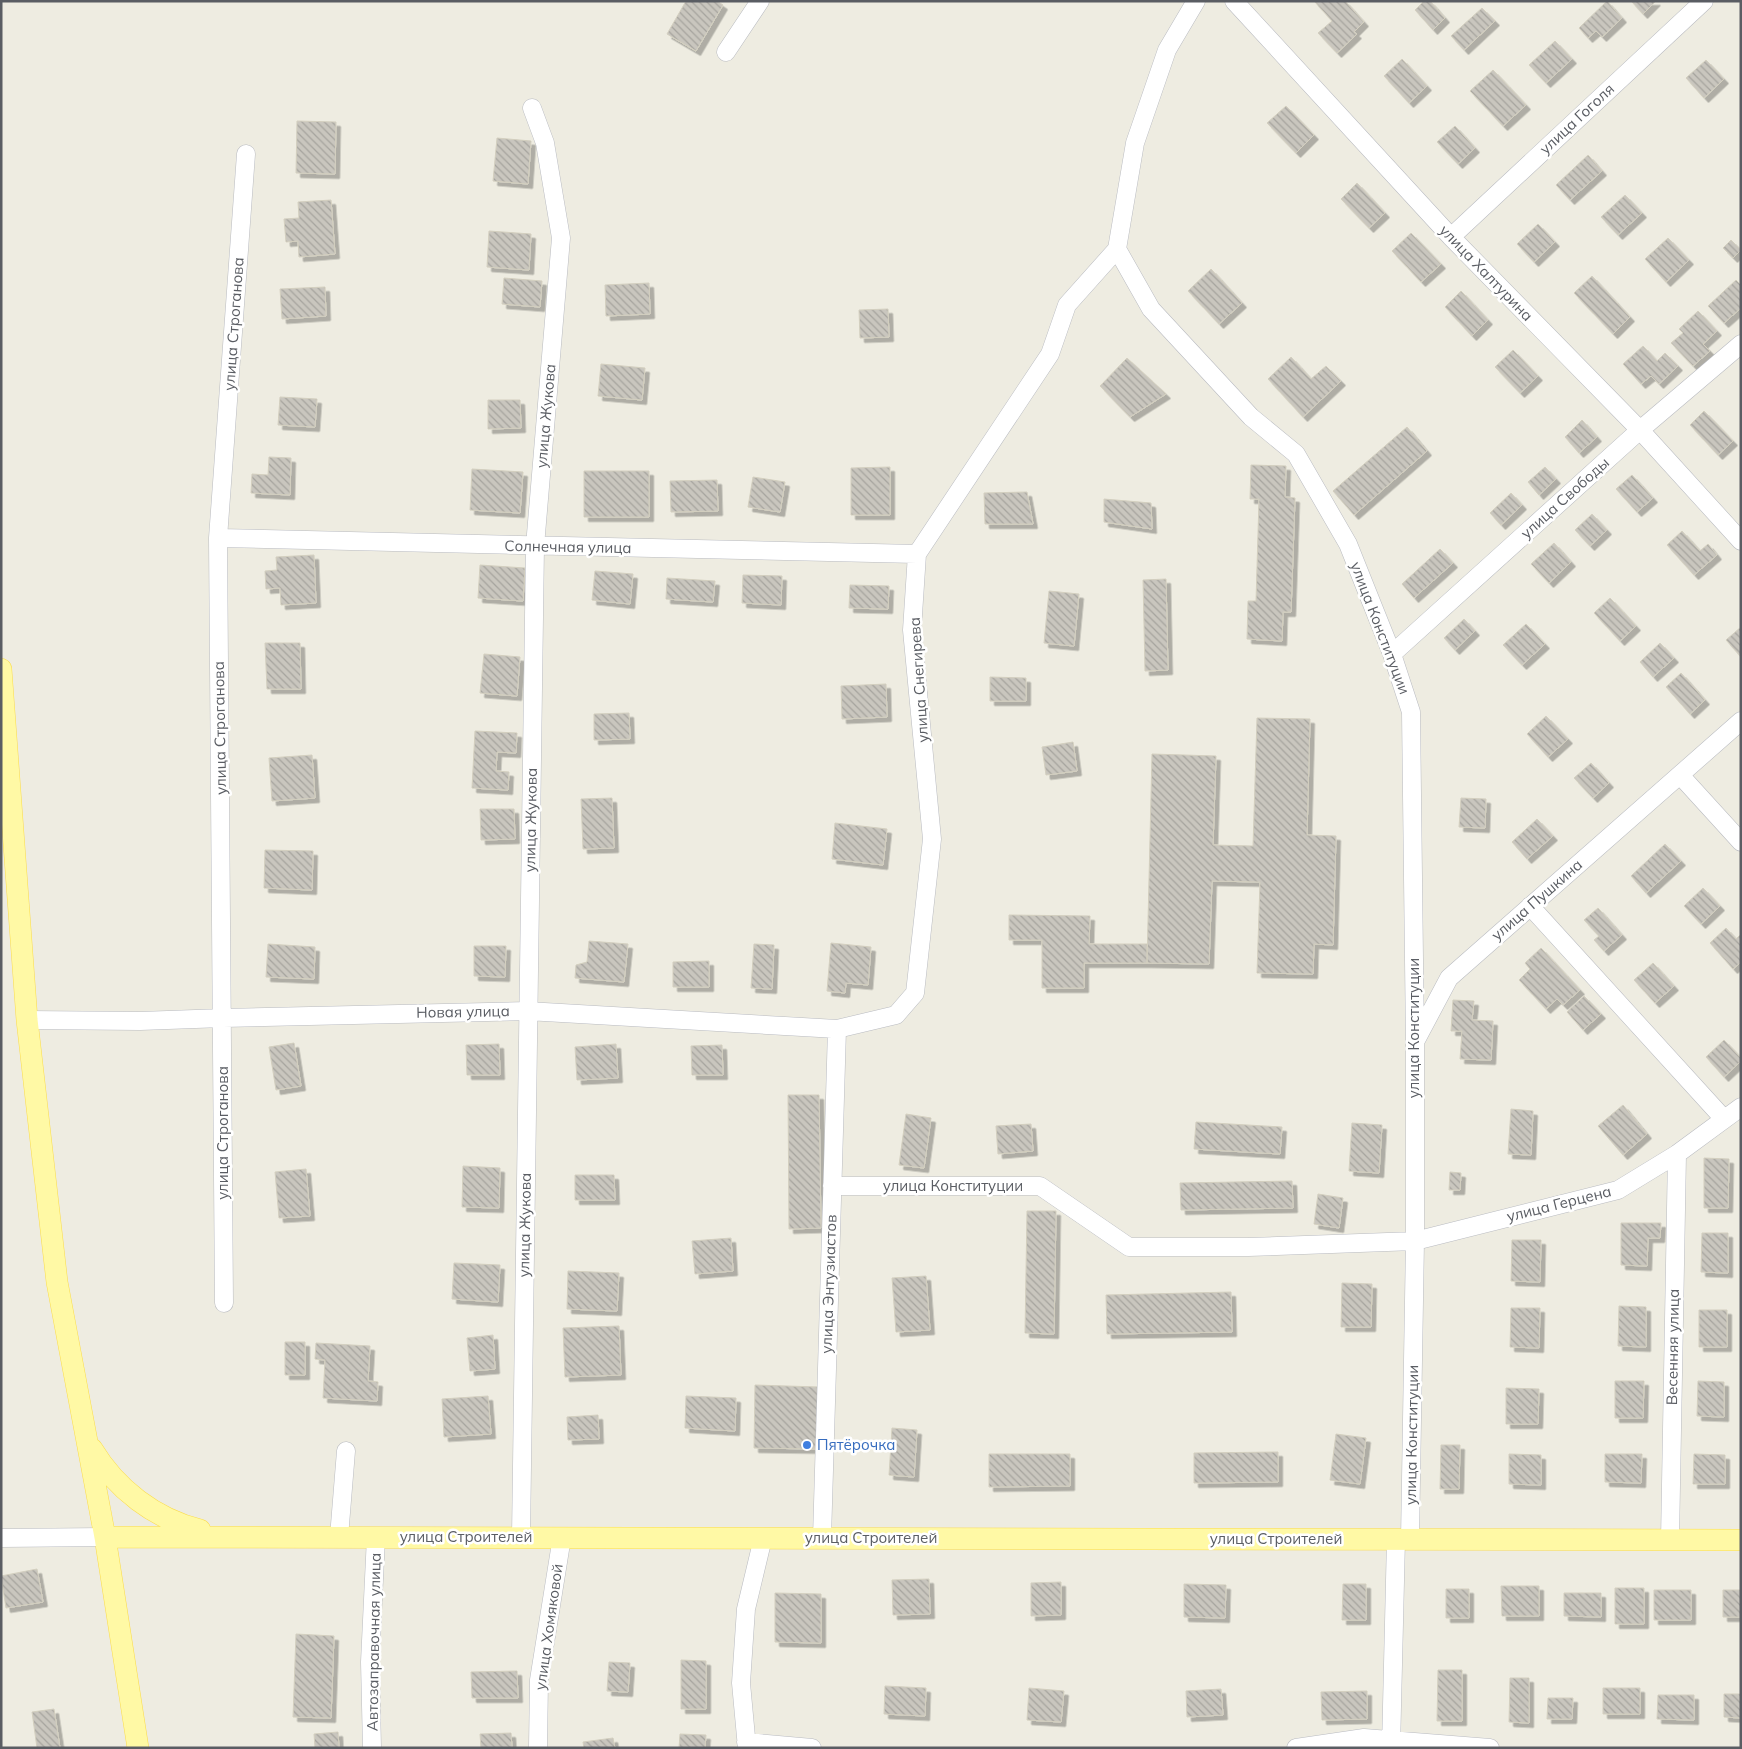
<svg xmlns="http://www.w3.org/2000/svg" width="1742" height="1749" font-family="Mulish,sans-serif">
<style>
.building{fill:url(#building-back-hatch);stroke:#d3cfbf;filter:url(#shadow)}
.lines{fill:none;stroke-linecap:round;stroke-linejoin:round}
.minor-casing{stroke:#b9bbc1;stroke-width:19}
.major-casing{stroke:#fbdc4c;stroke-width:22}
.minor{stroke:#fff;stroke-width:18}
.major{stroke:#fff9a5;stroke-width:21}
.shop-dot{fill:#3f7fe0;stroke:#fff;stroke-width:2}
.labels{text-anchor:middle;stroke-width:5;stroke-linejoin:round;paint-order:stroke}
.street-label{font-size:15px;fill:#5a5d63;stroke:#fff}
.shop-label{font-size:15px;fill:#366cbe;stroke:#fff;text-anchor:start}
</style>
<defs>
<pattern id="building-back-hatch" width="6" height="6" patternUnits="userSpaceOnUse" patternTransform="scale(1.25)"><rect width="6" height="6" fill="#c9c6be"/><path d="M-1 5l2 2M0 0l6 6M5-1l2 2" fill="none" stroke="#a6a49e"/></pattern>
<filter id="shadow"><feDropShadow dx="4.5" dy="4.5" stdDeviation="0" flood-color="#0004"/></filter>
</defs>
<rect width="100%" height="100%" fill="#eeece1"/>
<!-- building -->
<path class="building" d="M686,1H717L723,5L696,51L667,34Z
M1314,1H1345L1364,22L1354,32L1357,34L1337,53L1318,33L1332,21Z
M1424,1H1430L1445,18L1433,30L1415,10Z
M1607,1L1622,18L1602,37L1596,31L1588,38L1579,28Z
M1631,1H1656L1643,14Z
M1482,8L1495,21L1464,50L1451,36Z
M1555,41L1572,59L1546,83L1529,65Z
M1402,59L1427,86L1409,103L1384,76Z
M1706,60L1724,79L1704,98L1686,78Z
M1493,70L1526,105L1503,126L1470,91Z
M1286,106L1314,135L1296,153L1267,123Z
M297,121L336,122L335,174L296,173Z
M1455,126L1475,148L1458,164L1437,142Z
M497,138L531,141L528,184L493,181Z
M1588,155L1602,171L1570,200L1556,185Z
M1357,183L1385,213L1369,228L1341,199Z
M1625,195L1642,213L1618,235L1601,217Z
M331,200L335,254L299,257L298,241L286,242L284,219L299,218L298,202Z
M1538,224L1555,242L1534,262L1517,244Z
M489,231L531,234L529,270L487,267Z
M1411,233L1441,264L1421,282L1392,251Z
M1668,238L1689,260L1666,282L1645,259Z
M1731,240L1741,250L1733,258L1723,248Z
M1211,269L1242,303L1219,324L1188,291Z
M1592,276L1630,317L1613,334L1574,293Z
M504,278L542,281L540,307L502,304Z
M1736,280L1741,285V308L1724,323L1708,306Z
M649,283L650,314L606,316L605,285Z
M325,287L326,316L282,319L280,289Z
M1461,291L1488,320L1472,336L1445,307Z
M888,309L889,337L860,338L859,310Z
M1698,311L1717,331L1703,344L1710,351L1693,366L1671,343L1683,333L1679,329Z
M1643,346L1657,361L1665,353L1678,366L1659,384L1651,376L1641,384L1623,364Z
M1513,350L1538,376L1520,393L1495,367Z
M1291,357L1311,379L1326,366L1341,381L1303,417L1268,379Z
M1127,358L1166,394L1130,417L1100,386Z
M601,364L645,368L642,400L598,396Z
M280,397L317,399L315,427L278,425Z
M488,400H520L521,428L488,429Z
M1704,411L1733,441L1718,455L1690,425Z
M1582,420L1597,437L1579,453L1565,437Z
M1407,427L1427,451L1354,515L1333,491Z
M269,457L291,458L290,495L251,493L252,474L268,475Z
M1251,465L1286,466L1285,497L1295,498L1291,612H1283L1282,641L1247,639L1248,601H1256L1259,499H1250Z
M890,467V515H851V468Z
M1545,467L1556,479L1539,495L1528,482Z
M472,469L523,472L520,513L470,510Z
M584,471H649V517H584Z
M1632,475L1653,498L1637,512L1616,489Z
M753,477L785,482L780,512L748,507Z
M717,480L718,511L671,512L670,481Z
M1027,492L1033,524H985L984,493Z
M1511,493L1522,505L1501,525L1490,513Z
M1104,499L1151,503L1152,529L1104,522Z
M1592,514L1607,530L1590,546L1575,530Z
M1682,531L1700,551L1708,544L1717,555L1694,575L1667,545Z
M1554,543L1571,562L1549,583L1531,564Z
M1440,549L1453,563L1414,598L1402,584Z
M314,555L316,603L281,605L280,588L266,589L265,571L277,570L276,557Z
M480,565L525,568L523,601L478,598Z
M595,571L633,574L630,604L592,600Z
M743,575L782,576L781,605L742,603Z
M667,578L715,581L713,602L666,599Z
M1166,579L1168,670L1145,671L1143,580Z
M850,585L889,586L888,609L849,608Z
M1049,591L1079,594L1074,646L1044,643Z
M1610,598L1636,626L1620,641L1594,613Z
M1464,619L1475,631L1455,650L1444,638Z
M1526,624L1545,644L1522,665L1503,645Z
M1741,627V657L1726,640Z
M265,643H300L301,689H267Z
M1660,643L1674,658L1653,677L1640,662Z
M484,654L520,657L517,696L480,693Z
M1681,673L1705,700L1690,714L1666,687Z
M990,677L1026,678V701H990Z
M886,684L887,717L842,719L841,686Z
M629,713L630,739L594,740V714Z
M1546,716L1568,739L1548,757L1527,734Z
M1257,718L1310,719L1307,835L1336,836L1333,945L1314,944L1313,974L1257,973L1260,882L1212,881L1209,964L1147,963L1152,754L1216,756L1213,845L1253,846Z
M475,731L517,733L516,753L497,752L496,771L509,772L508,790L472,788Z
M1073,742L1077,771L1046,775L1042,747Z
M312,755L315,798L272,801L269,758Z
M1591,763L1609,783L1593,798L1574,778Z
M612,798L614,848L583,849L581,799Z
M1461,798L1486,799L1485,828L1459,827Z
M480,809H514L515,839L481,840Z
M1537,819L1553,836L1527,859L1512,842Z
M835,823L887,829L883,865L832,859Z
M1665,844L1681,861L1646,893L1631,876Z
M265,850L313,851L312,890L264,888Z
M1703,888L1720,906L1701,924L1684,906Z
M1598,908L1622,935L1604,951L1594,940L1599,936L1584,920Z
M1009,915L1090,916L1089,944H1147V963H1084V988H1042V940H1009Z
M1726,928L1736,939L1741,934V962L1733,969L1710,943Z
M589,941L628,944L624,982L575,978L576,965L587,962Z
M831,943L871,947L868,985L846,983L845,993L827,991Z
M268,944L315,947L314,979L266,977Z
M754,944L774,945L772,989L751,988Z
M474,946H506L505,977L474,976Z
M1541,948L1580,990L1563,1005L1557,999L1546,1009L1519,980L1530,969L1525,963Z
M709,961V987H673V962Z
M1653,963L1674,986L1655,1003L1634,980Z
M1584,996L1601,1014L1583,1030L1567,1012Z
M1453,1000L1474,1001L1472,1020L1493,1021L1491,1060L1460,1059L1462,1031H1451Z
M1724,1040L1741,1058V1061L1724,1077L1706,1057Z
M294,1043L301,1086L276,1090L269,1047Z
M499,1044L500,1075H467L466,1045Z
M616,1044L618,1078L577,1080L575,1047Z
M722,1045L723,1075H692L691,1046Z
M788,1095H819L821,1228L789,1229Z
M1623,1105L1647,1134L1623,1155L1598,1126Z
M1511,1109L1533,1111L1531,1155L1508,1154Z
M906,1114L931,1118L924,1168L899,1165Z
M1196,1122L1282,1127L1280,1154L1194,1149Z
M1352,1123L1382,1125L1379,1173L1349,1171Z
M1031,1124L1033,1151L998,1154L996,1126Z
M1704,1158L1729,1159L1728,1208H1704Z
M463,1166L500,1168L499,1208L462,1207Z
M306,1169L310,1216L279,1218L275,1172Z
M1450,1172L1461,1173L1460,1190H1449Z
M575,1175H614L615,1200H575Z
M1292,1181L1293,1208L1181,1210L1180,1183Z
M1318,1194L1343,1198L1339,1228L1314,1224Z
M1027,1211H1056L1054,1334L1025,1333Z
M1621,1223H1661L1660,1238H1648L1647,1266L1621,1265Z
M1702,1233H1728V1273L1701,1272Z
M731,1238L733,1271L695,1274L692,1241Z
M1512,1240H1541L1540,1282L1511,1281Z
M454,1263L500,1265L498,1302L452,1299Z
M568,1271L619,1273L617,1311L567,1309Z
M926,1276L930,1330L896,1332L892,1278Z
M1342,1283L1372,1284L1371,1327H1341Z
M1231,1292L1232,1332L1107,1334L1106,1295Z
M1619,1306L1646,1307V1347L1618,1346Z
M1511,1308H1540L1539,1348L1510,1347Z
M1699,1310H1727V1347H1699Z
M619,1326L621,1375L565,1377L563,1328Z
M493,1335L495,1369L470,1371L467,1338Z
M285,1342H305V1375H285Z
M316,1343L370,1346L368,1381L378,1382L377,1401L323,1398L325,1360L315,1359Z
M1615,1381H1644L1643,1418H1615Z
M1698,1381L1724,1382V1417L1697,1416Z
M755,1385L819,1387L818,1449L754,1448Z
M1506,1388L1539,1389L1538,1424H1506Z
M488,1396L491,1434L444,1437L442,1399Z
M686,1396L736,1398L735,1431L685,1428Z
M598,1415L599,1439L568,1440L567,1417Z
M892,1428L917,1430L914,1477L889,1475Z
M1336,1434L1366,1438L1360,1484L1330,1480Z
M1441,1445H1460L1459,1489H1440Z
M1278,1452V1482L1194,1483V1453Z
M989,1454H1070V1486L989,1487Z
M1509,1454L1541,1455V1485L1509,1484Z
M1605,1454H1642L1641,1483L1605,1482Z
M1694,1454L1725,1455V1484H1693Z
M37,1569L43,1602L6,1608L1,1576Z
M929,1579L930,1614L893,1615L892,1580Z
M1061,1582V1615L1031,1616V1583Z
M1184,1584L1226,1585L1225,1618L1184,1617Z
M1343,1584H1366V1620H1342Z
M1501,1586H1539V1616H1502Z
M1615,1588H1644V1624H1615Z
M1446,1589H1469V1618H1446Z
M1654,1590H1691V1620H1654Z
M1723,1590H1741V1617H1723Z
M775,1593L821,1594V1643L775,1642Z
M1564,1593H1601V1617L1564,1616Z
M296,1634L334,1636L331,1718L293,1717Z
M681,1660L706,1661V1709H681Z
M609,1662L630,1663L628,1692L607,1691Z
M1438,1670H1462V1721H1437Z
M517,1671L518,1698H472L471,1672Z
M1510,1678H1529V1723L1509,1722Z
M885,1686L926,1688L925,1716L884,1714Z
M1029,1688L1064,1691L1061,1722L1027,1720Z
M1603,1688H1640V1714H1603Z
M1221,1689L1223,1715L1187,1717L1186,1691Z
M1367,1691V1719L1322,1720L1321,1692Z
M1724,1694H1741V1718L1724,1717Z
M1658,1695H1694V1720L1657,1719Z
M1548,1698H1573L1572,1719H1547Z
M54,1709L60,1748H37L32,1712Z
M338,1732L339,1748H315L314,1734Z
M511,1733L512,1748H481L480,1734Z
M680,1734L706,1735L705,1748H679Z
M613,1738L615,1748H584L583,1742Z"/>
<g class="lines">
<!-- minor casing -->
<g class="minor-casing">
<path id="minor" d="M1234,1L1451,237L1640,430L1741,541
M726,52L760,1
M1451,237L1704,1
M1117,249L1151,309L1251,417L1296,454L1348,544L1392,654L1411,712L1415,1042V1241L1410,1539
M1117,249L1135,143L1167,50L1196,1
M218,538L917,554
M1392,654L1640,430L1741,344
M1680,775L1741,842
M1530,906L1724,1119
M27,1020L140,1021L223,1018L527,1011L837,1029L896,1015L915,993L932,839L912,630L917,554L1050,354L1067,305L1117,249
M1416,1040L1449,978L1741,721
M832,1186H1040L1129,1247H1248L1415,1241L1618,1190L1677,1154L1741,1107
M224,1303L218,538L246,154
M339,1537L346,1451
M521,1537L535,546L561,238L545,143L532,108
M1,1538L105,1537
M822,1538L837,1029
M1670,1540L1677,1154
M746,1742L812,1748
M372,1748L370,1662L376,1537
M538,1748L539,1680L562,1537
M747,1748L741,1683L746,1609L763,1538
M1296,1748L1364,1738L1490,1748
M1391,1748L1396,1539"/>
</g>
<!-- major casing -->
<g class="major-casing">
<path id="major" d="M1,669L27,1020L57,1282L105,1537L138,1748
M92,1449C116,1489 155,1519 200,1530
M105,1537L1741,1540"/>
</g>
<!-- minor -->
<use href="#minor" class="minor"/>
<!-- major -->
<use href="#major" class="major"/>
</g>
<!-- markers -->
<circle class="shop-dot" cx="807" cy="1445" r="5"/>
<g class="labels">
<!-- street labels -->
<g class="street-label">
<text transform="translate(1577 119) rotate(-43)" y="5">улица Гоголя</text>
<text transform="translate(1486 273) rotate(46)" y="5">улица Халтурина</text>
<text transform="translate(234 324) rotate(-86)" y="5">улица Строганова</text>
<text transform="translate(546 416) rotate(-85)" y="5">улица Жукова</text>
<text transform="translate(1565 498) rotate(-42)" y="5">улица Свободы</text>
<text transform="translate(568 547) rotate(1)" y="5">Солнечная улица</text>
<text transform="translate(1380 628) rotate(69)" y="5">улица Конституции</text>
<text transform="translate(919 680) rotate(-94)" y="5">улица Снегирева</text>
<text transform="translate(220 728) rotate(-91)" y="5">улица Строганова</text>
<text transform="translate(531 820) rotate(-89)" y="5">улица Жукова</text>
<text transform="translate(1537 900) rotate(-41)" y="5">улица Пушкина</text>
<text transform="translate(463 1012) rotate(-1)" y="5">Новая улица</text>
<text transform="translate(1414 1028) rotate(-90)" y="5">улица Конституции</text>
<text transform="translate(223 1133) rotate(-90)" y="5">улица Строганова</text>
<text x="953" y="1191">улица Конституции</text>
<text transform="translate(1559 1204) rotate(-14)" y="5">улица Герцена</text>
<text transform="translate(525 1225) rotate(-89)" y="5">улица Жукова</text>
<text transform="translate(829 1284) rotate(-88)" y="5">улица Энтузиастов</text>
<text transform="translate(1673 1347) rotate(-89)" y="5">Весенняя улица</text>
<text transform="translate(1412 1435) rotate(-89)" y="5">улица Конституции</text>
<text x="466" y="1542">улица Строителей</text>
<text x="871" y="1543">улица Строителей</text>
<text x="1276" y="1544">улица Строителей</text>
<text transform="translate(549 1627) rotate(-82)" y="5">улица Хомяковой</text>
<text transform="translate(374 1642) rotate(-89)" y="5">Автозаправочная улица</text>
</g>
<!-- shop labels -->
<g class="shop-label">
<text x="817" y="1450">Пятёрочка</text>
</g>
</g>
<!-- border -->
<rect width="1742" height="1749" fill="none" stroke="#5a5d63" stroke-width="5"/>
</svg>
